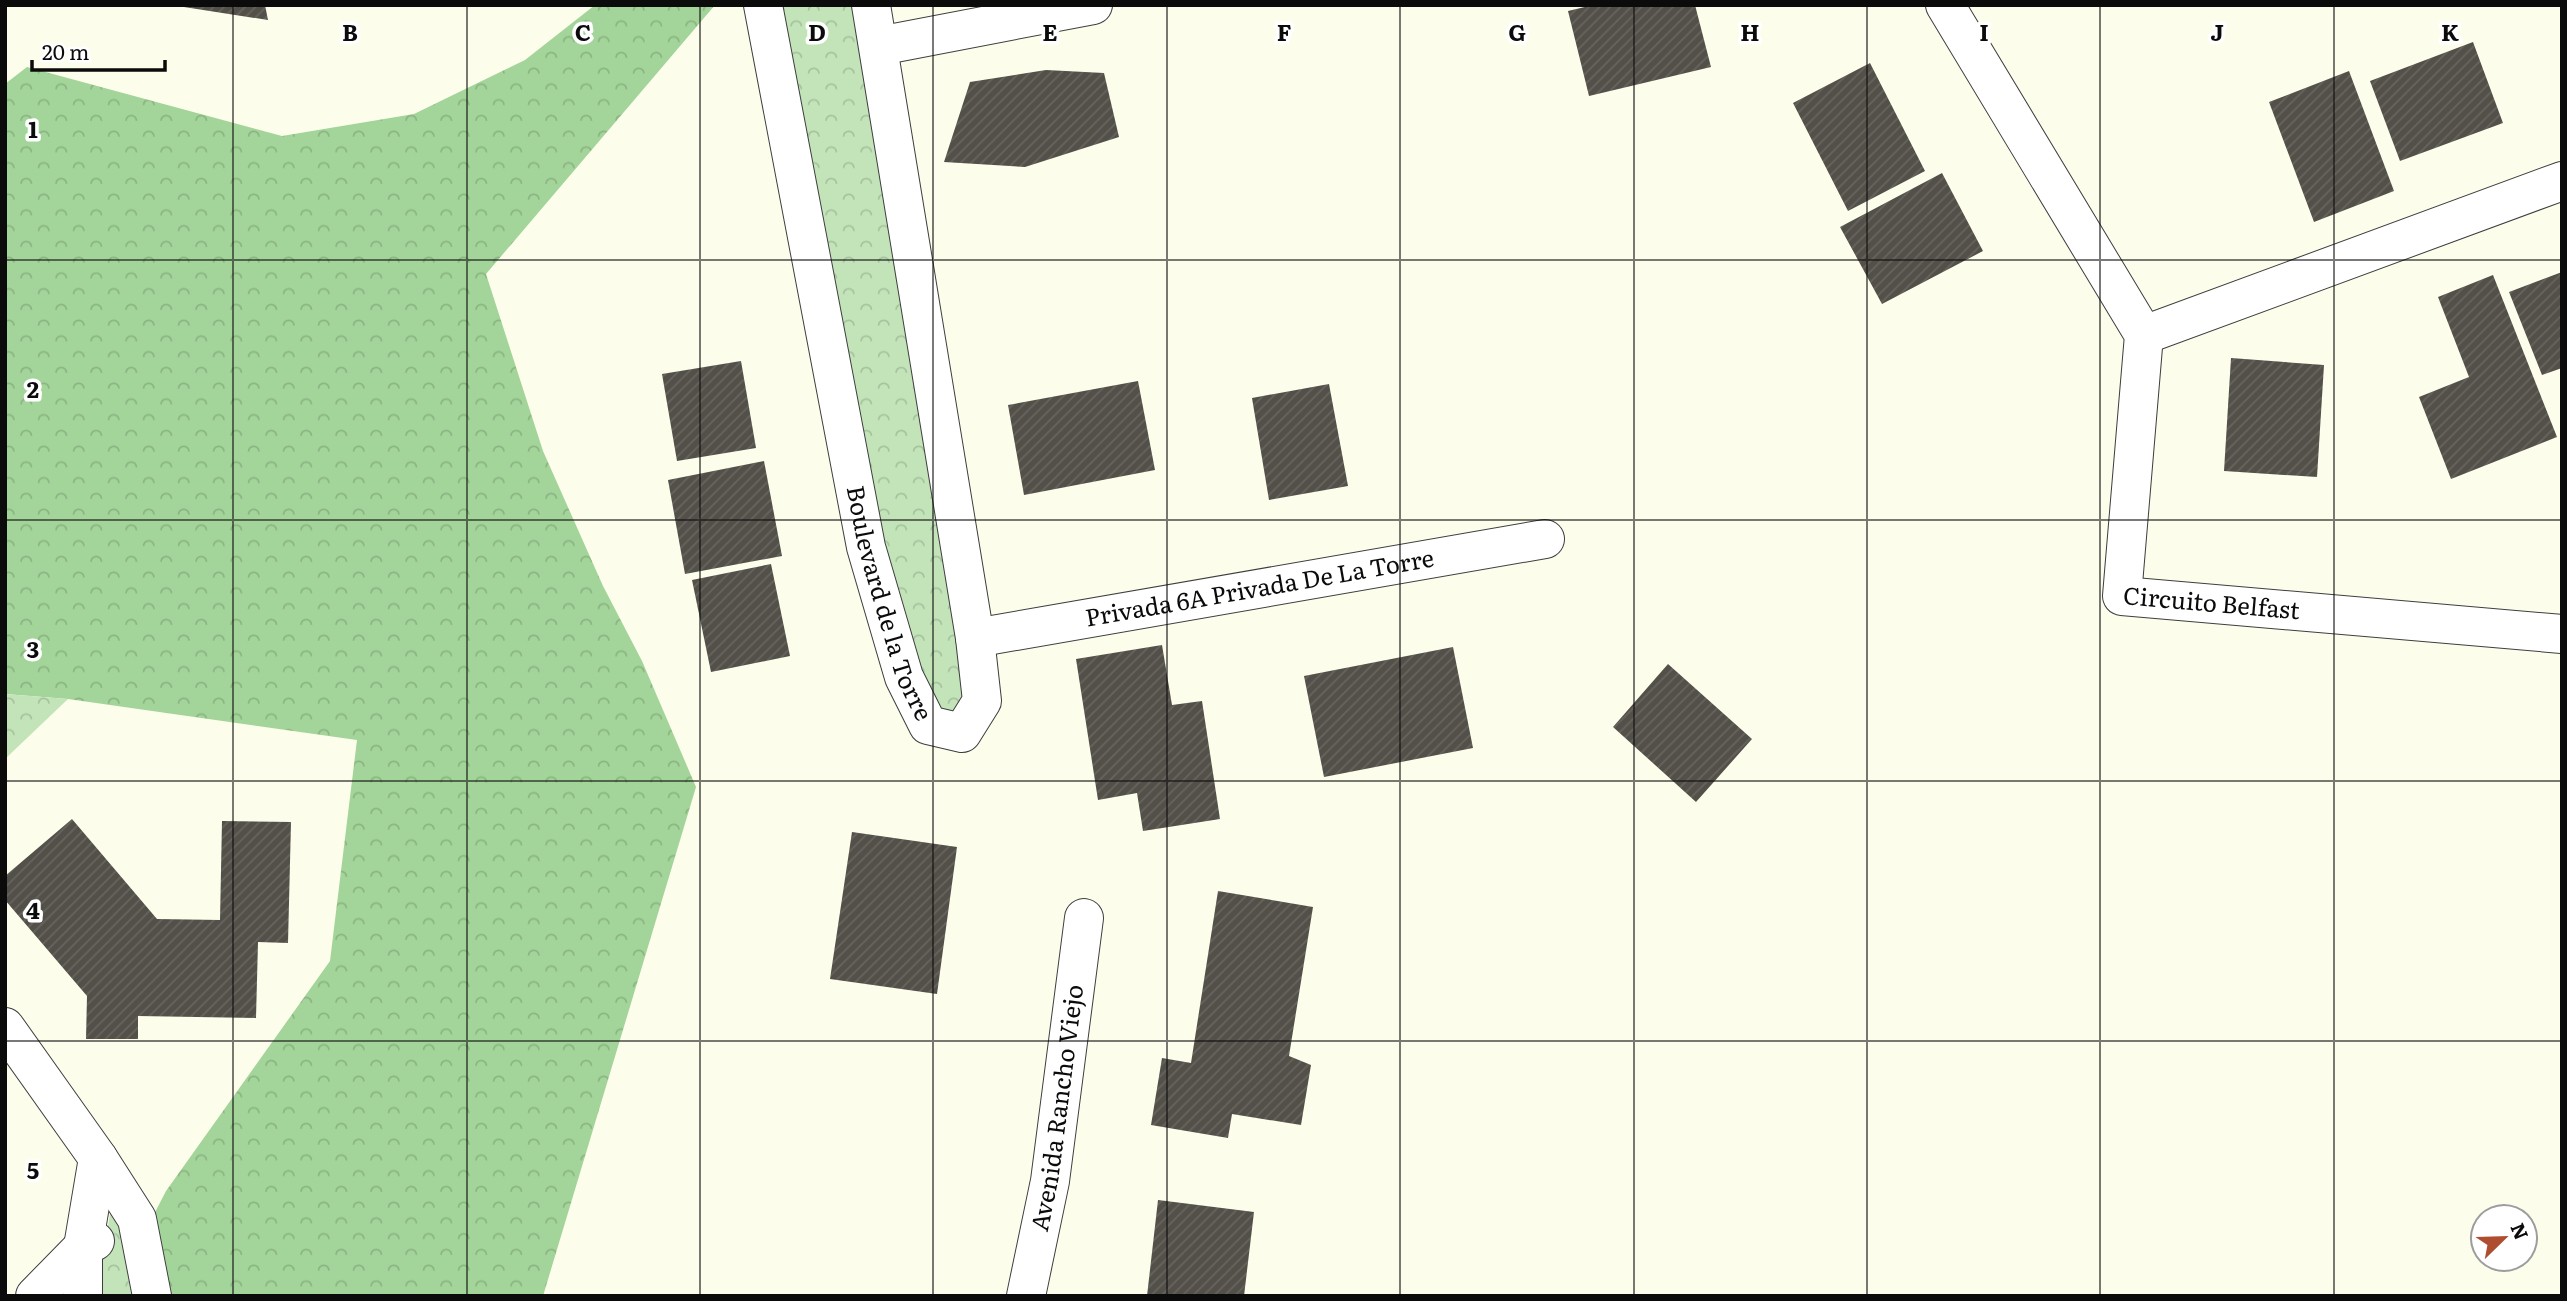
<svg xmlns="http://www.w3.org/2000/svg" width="2567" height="1301" font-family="Literata,serif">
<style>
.forest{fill:url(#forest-crowns)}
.park{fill:url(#park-crowns)}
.building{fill:url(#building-hatch)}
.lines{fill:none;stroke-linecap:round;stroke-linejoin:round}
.minor-casing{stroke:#3e3e3e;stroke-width:40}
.minor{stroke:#fff;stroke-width:38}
.grid{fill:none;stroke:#0b0b0b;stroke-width:2;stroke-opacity:0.55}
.labels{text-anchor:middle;stroke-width:7;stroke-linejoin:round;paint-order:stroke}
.street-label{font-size:24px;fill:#0b0b0b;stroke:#fff}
.grid-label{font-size:23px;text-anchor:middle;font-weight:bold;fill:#0b0b0b;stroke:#fff;stroke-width:7;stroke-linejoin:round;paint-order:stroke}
</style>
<defs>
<pattern id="forest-crowns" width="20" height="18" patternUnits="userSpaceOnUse" patternTransform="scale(1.75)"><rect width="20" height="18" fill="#a3d499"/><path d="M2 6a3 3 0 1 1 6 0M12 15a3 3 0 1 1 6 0" fill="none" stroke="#8bb582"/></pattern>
<pattern id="park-crowns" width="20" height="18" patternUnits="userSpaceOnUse" patternTransform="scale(1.75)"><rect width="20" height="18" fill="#c3e4b9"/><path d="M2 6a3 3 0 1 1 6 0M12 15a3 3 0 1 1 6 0" fill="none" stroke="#a6c29e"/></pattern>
<pattern id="building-hatch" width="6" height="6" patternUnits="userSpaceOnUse" patternTransform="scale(1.75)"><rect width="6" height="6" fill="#535049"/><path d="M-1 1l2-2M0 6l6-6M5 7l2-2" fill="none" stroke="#67645f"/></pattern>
</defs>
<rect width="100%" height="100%" fill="#fcfdeb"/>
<!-- forest -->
<path class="forest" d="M595,5H715L486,274L543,451L603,586L642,661L696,787L543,1296H112L166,1191L330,961L357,740L68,699L5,694V84L27,67L282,136L414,114L525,60Z"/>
<!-- park -->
<path class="park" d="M763,5H871L975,638L962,733L904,677Z
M5,694L68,699L5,759Z
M114,1188L146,1296H97Z"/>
<!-- building -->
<path class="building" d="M184,5H265L268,20L184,7Z
M1593,5H1695L1711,67L1589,96L1568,11Z
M2473,42L2503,123L2400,161L2370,81Z
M1870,63L1925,171L1848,211L1793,103Z
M1046,70L1104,73L1119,137L1025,167L944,162L970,82Z
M2349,71L2394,191L2314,222L2269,102Z
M1942,173L1983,251L1882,304L1840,227Z
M2562,272V368L2542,375L2509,292Z
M2493,275L2557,437L2451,479L2419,397L2469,377L2438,297Z
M2231,358L2324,365L2317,477L2224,471Z
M741,361L756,448L677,461L662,374Z
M1138,381L1155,470L1024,495L1008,405Z
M1329,384L1348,486L1269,500L1252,398Z
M764,461L782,556L685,574L668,480Z
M771,564L790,656L711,672L692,580Z
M1162,645L1172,705L1202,701L1220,819L1143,831L1137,793L1098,800L1076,659Z
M1453,647L1473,748L1324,777L1304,676Z
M1668,664L1752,739L1696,802L1613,727Z
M72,819L157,919L220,920L222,821L291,822L288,943L258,942L256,1018L138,1016V1039H86L87,996L5,900V876Z
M852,832L957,847L937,994L830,979Z
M1218,891L1313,907L1289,1056L1311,1065L1301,1125L1232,1114L1228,1138L1151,1125L1162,1058L1191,1063Z
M1158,1200L1254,1212L1244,1296H1147Z"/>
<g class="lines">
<!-- minor casing -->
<g class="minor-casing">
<g id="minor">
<path id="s1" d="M763,5L866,547L904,677L928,725L962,733L982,701L975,638L871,5"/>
<path id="s2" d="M1945,5L2144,335L2122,596L2562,634"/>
<path d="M879,46L1093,5"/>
<path d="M2144,335L2562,181"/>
<path id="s3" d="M975,638L1545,539"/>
<path d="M5,1027L98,1158L137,1219L152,1296"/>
<path d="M35,1296L83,1247L95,1241"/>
<path d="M83,1296V1247L98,1158"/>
<path id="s4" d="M1026,1296L1050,1181L1084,918"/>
</g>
</g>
<!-- minor -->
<use href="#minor" class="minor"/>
</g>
<!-- grid -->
<path class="grid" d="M233,5V1296M467,5V1296M700,5V1296M933,5V1296M1167,5V1296M1400,5V1296M1634,5V1296M1867,5V1296M2100,5V1296M2334,5V1296M5,260H2562M5,520H2562M5,781H2562M5,1041H2562"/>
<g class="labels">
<!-- street labels -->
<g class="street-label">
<text dy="8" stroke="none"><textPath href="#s3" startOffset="289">Privada 6A Privada De La Torre</textPath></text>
<text dy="8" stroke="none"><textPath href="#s2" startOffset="737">Circuito Belfast</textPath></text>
<text dy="8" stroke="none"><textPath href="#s1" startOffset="612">Boulevard de la Torre</textPath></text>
<text dy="8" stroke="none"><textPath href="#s4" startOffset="191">Avenida Rancho Viejo</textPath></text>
</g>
</g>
<g class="grid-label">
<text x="350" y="41">B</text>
<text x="583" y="41">C</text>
<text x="817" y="41">D</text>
<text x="1050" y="41">E</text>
<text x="1284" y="41">F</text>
<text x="1517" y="41">G</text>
<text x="1750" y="41">H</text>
<text x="1984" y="41">I</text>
<text x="2217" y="41">J</text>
<text x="2450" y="41">K</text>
<text x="33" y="138">1</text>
<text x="33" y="398">2</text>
<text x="33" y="658">3</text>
<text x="33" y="919">4</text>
<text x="33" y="1179">5</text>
</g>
<!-- border -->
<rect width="2567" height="1301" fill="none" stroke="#0b0b0b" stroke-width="14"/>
<!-- north arrow -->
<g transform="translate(2504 1238) rotate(67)"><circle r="33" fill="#ffffff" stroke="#9d9d9d" stroke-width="2"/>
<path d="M0-5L12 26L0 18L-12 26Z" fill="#af4d30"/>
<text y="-10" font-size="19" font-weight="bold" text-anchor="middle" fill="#0b0b0b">N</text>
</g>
<!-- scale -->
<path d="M32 60v10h133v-10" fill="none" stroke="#0b0b0b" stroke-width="3.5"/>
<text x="42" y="60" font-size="21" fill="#0b0b0b" stroke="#ffffff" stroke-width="5" paint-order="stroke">20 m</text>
</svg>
